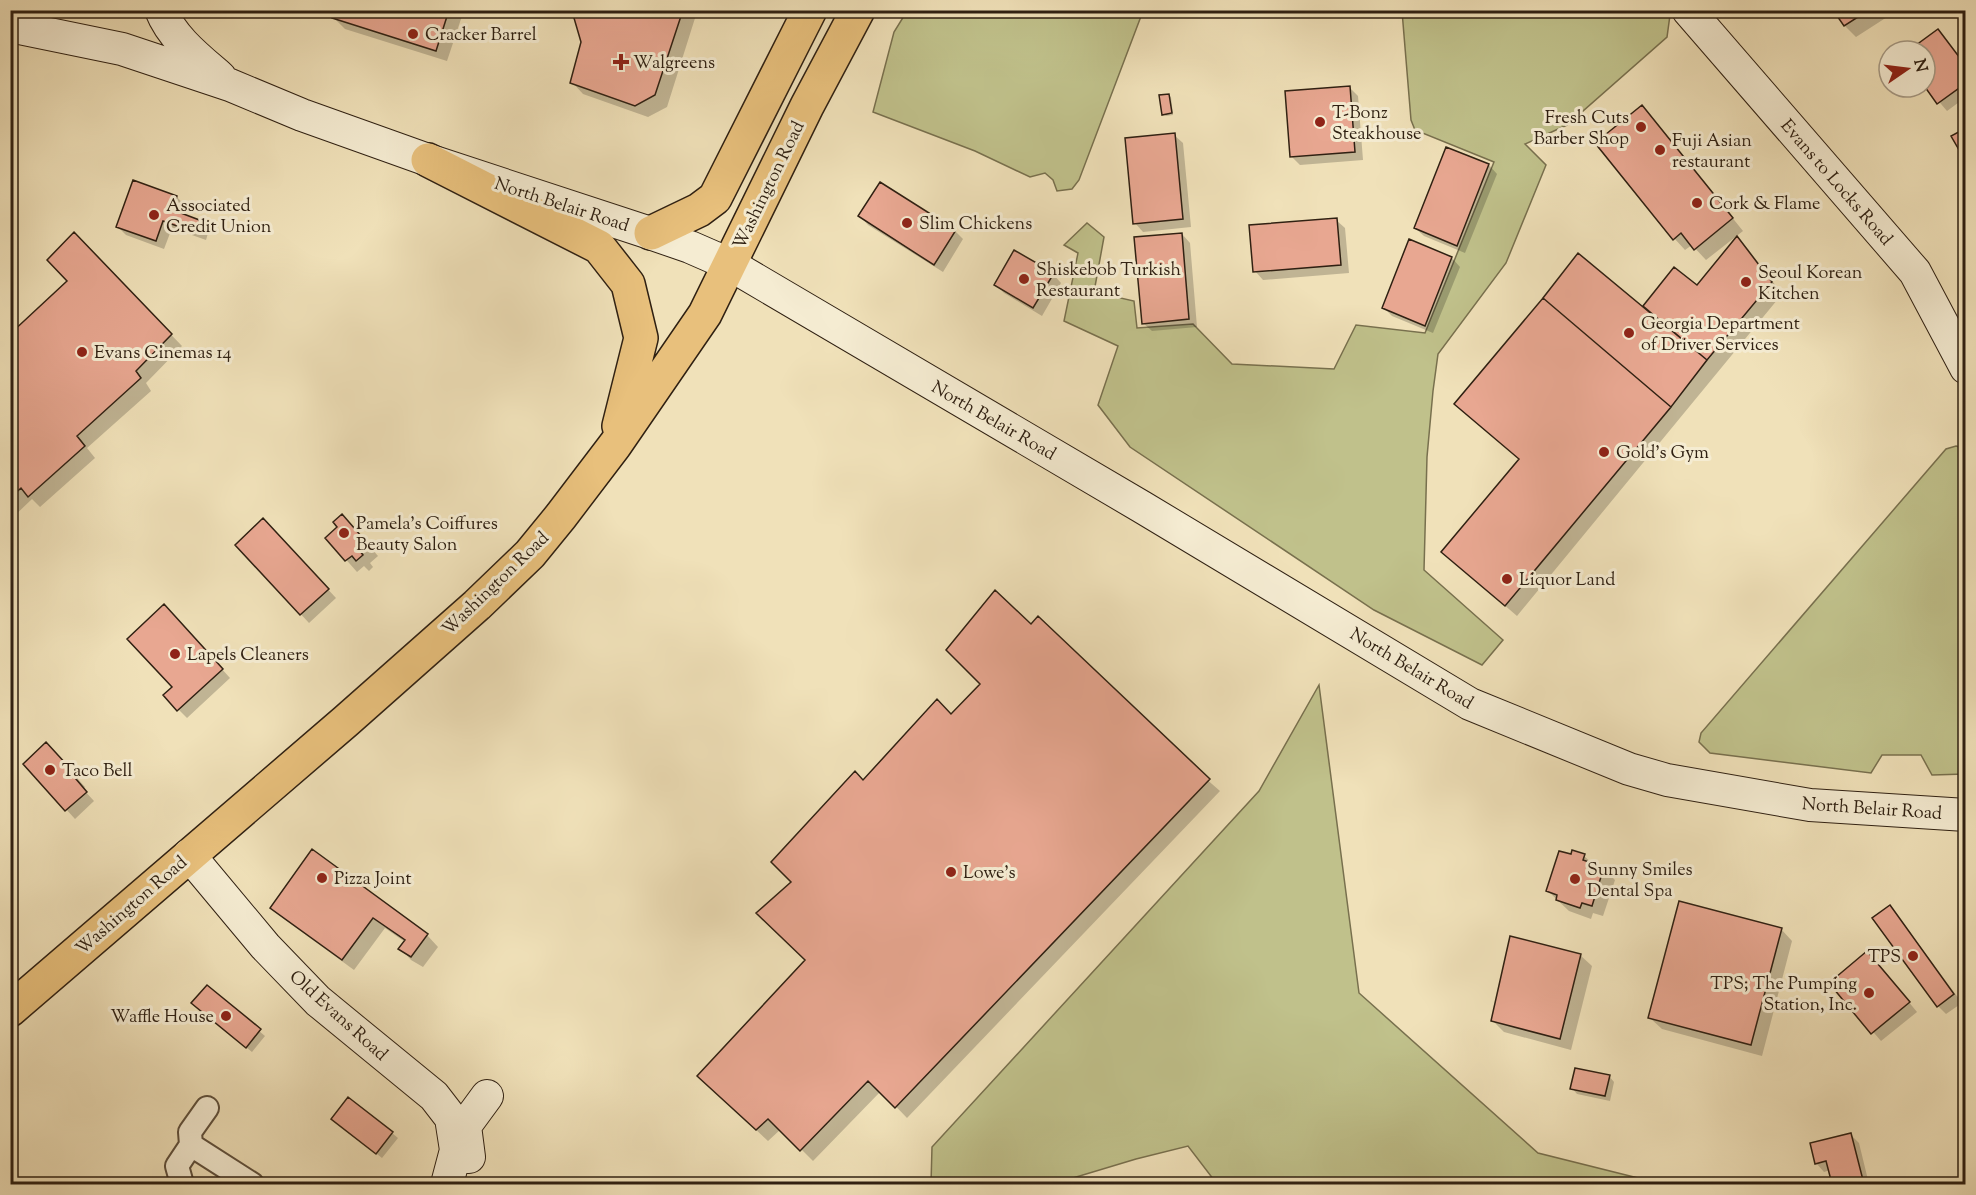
<svg xmlns="http://www.w3.org/2000/svg" width="1976" height="1195" font-family="'Sorts Mill Goudy',serif">
<style>
.green{fill:#c0c18b;stroke:#78704e;stroke-width:1.5}
.shadow{fill:#0003}
.building{fill:#e8a791;stroke:#2f2012;stroke-width:1.5}
.lines{fill:none;stroke-linecap:round;stroke-linejoin:round}
.street-casing{stroke:#5f503c;stroke-width:26}
.secondary-casing{stroke:#2f2012;stroke-width:34}
.primary-casing{stroke:#2f2012;stroke-width:36}
.street{stroke:#f5ecd2;stroke-width:22}
.secondary{stroke:#f5ecd2;stroke-width:32}
.primary{stroke:#e8c07c;stroke-width:33}
.poi-dot{fill:#8f2418;stroke:#f5ecd2;stroke-width:2}
.labels{text-anchor:middle;stroke-width:6;stroke-linejoin:round;paint-order:stroke}
.poi-label{font-size:18px;fill:#2f2012;stroke:#f5ecd2;text-anchor:start}
.street-label{font-size:18px;fill:#2f2012;stroke:#f5ecd2}
</style>
<rect width="100%" height="100%" fill="#f0e1b9"/>
<filter id="stains"><feTurbulence type="fractalNoise" baseFrequency=".00333" numOctaves="4"/><feColorMatrix values="0 0 0 0 .2 0 0 0 0 .09 0 0 0 0 .02 0 0 0 .5 -.17"/></filter>
<radialGradient id="worn" r=".72"><stop offset=".6" stop-color="#630" stop-opacity="0"/><stop offset="1" stop-color="#630" stop-opacity=".3"/></radialGradient>
<!-- green -->
<path class="green" d="M907,11H1143L1079,180L1072,189L1057,191L1053,180L1045,173L1030,177L975,151L873,112L894,32Z
M1666,11L1670,15L1667,37L1567,125L1525,144L1546,165L1506,263L1438,354L1433,391L1427,457L1424,570L1503,640L1482,665L1374,610L1130,447L1098,405L1118,346L1064,321L1078,253L1064,245L1087,223L1104,237L1094,292L1134,301L1137,328L1193,324L1232,364L1334,369L1356,325L1425,333L1494,162L1415,130L1411,120L1402,11Z
M1956,446L1966,449L1965,774L1932,775L1921,755H1882L1871,773L1710,753L1699,742L1701,733L1946,449Z
M1319,685L1359,993L1538,1153L1662,1184H1217L1188,1146L1136,1159L1053,1184H931L932,1147L1259,791Z"/>
<!-- shadow -->
<path class="shadow" d="M336,10H464L447,61L345,29L334,18Z
M578,10H691L696,15L667,107L648,117L583,94L572,82L583,42Z
M1835,10H1898L1856,37L1845,26Z
M1938,31L1966,65V97L1947,111L1925,85V51H1911Z
M1350,88L1358,96L1363,160L1300,165L1291,156Z
M1168,95L1171,97L1173,115L1166,116L1163,114Z
M1642,107L1653,119L1743,231L1706,260L1692,245L1685,250L1674,238Z
M1174,135L1183,143L1191,227L1143,232L1135,223Z
M1447,148L1489,165L1497,174L1465,253L1424,236L1415,228Z
M177,197L185,206L182,215L201,222L209,230L206,240L172,228L164,249L126,235L118,227Z
M860,216L955,231L963,239L943,272L868,225Z
M1336,220L1345,228L1349,273L1263,280L1255,271Z
M74,234L182,346L146,383L151,391L87,448L95,458L40,507L32,499L10,520V336L69,281Z
M1182,234L1190,243L1197,327L1152,331L1143,323Z
M1737,238L1748,249L1782,294L1517,616L1443,552L1520,460L1456,404L1643,308L1674,269L1697,288Z
M1410,241L1452,258L1460,267L1433,333L1392,316L1384,308Z
M1053,274L1061,283L1042,316L1004,293L996,285Z
M353,527L378,556L370,563L373,567L369,571L364,566L357,572L327,538Z
M272,529L336,598L309,623L237,545Z
M172,614L230,678L187,718L165,696L174,688Z
M1031,626L1220,791L907,1118L881,1091L813,1161L781,1129L768,1141L710,1087L807,960L793,882L863,781L951,716L982,684Z
M55,753L85,787L83,789L94,801L75,819L25,764Z
M313,851L427,935L438,947L423,967L411,960L400,948L405,942L385,928L354,970L284,919L272,908Z
M1572,856H1584L1594,865L1603,868L1615,880L1603,916L1593,913L1591,919L1569,911L1548,891Z
M1890,907L1898,916L1962,1003L1946,1014L1938,1006Z
M1781,929L1792,941L1762,1056L1662,1029L1650,1018Z
M1580,955L1592,966L1571,1050L1504,1032L1493,1021Z
M1875,961L1917,1012L1881,1041L1831,983Z
M207,987L265,1036L252,1052L199,1009Z
M1609,1076L1614,1082L1610,1101L1577,1094L1572,1088Z
M333,1119L392,1133L398,1138L382,1158Z
M1850,1134L1859,1143L1869,1184H1833L1830,1170L1824,1172L1816,1163Z"/>
<!-- building -->
<path class="building" d="M335,10H449L436,51L332,18Z
M577,10H683L655,95L635,106L570,83L581,42L574,18Z
M1833,10H1869L1844,26Z
M1938,29L1966,66V83L1937,104L1925,87V51H1908Z
M1350,86L1355,152L1290,157L1285,91Z
M1169,94L1172,113L1162,115L1159,95Z
M1642,105L1733,218L1694,250L1681,233L1673,240L1595,143Z
M1966,128V162L1951,136Z
M1175,133L1183,219L1133,224L1125,138Z
M1446,147L1489,164L1457,246L1414,228Z
M133,180L177,196L173,210L202,221L197,233L163,221L156,241L116,227Z
M880,182L956,230L934,265L858,216Z
M1337,218L1341,265L1253,272L1249,225Z
M74,232L172,334L136,371L141,378L77,436L85,446L28,497L21,488L10,498V334L67,281L47,260Z
M1182,233L1189,319L1142,324L1134,237Z
M1737,236L1772,282L1707,360L1643,306L1674,267L1697,285Z
M1409,239L1452,257L1425,326L1382,308Z
M1014,250L1054,273L1033,308L994,285Z
M1578,253L1707,360L1671,407L1543,298Z
M1543,298L1671,407L1505,606L1441,552L1519,459L1454,404Z
M342,514L368,544L360,551L363,555L356,561L352,556L345,561L325,538L337,527L333,522Z
M263,518L329,589L300,615L235,545Z
M995,590L1031,624L1038,616L1210,779L895,1108L868,1081L800,1151L768,1119L756,1130L697,1076L805,960L756,913L791,882L771,862L855,771L863,780L937,699L951,714L980,684L946,650Z
M164,604L223,669L177,711L163,695L172,687L127,639Z
M46,742L78,777L76,779L87,792L65,811L23,764Z
M312,849L428,934L411,957L398,949L405,940L373,918L342,960L270,908Z
M1572,850L1585,854L1583,860L1604,867L1592,906L1582,903L1580,908L1556,900L1557,895L1546,891L1559,851L1571,854Z
M1679,901L1782,928L1751,1045L1648,1018Z
M1890,905L1954,994L1937,1007L1872,918Z
M1510,936L1581,954L1560,1039L1491,1021Z
M1867,951L1910,1002L1871,1034L1829,983Z
M207,985L261,1029L246,1048L191,1003Z
M1575,1068L1610,1075L1605,1096L1570,1089Z
M348,1097L393,1132L376,1154L331,1119Z
M1851,1133L1864,1184H1832L1826,1161L1815,1164L1810,1143Z"/>
<g class="lines">
<!-- street casing -->
<g class="street-casing">
<path id="street" d="M207,1108L190,1132L191,1145L252,1184
M182,1184L177,1166L191,1145"/>
</g>
<!-- secondary casing -->
<g class="secondary-casing">
<path id="secondary" d="M161,10C172,38 198,58 220,77
M1688,10L1915,272L1966,368
M10,26L122,49L230,85L302,115L428,160L644,231L690,247L729,264L1142,507L1470,704L1629,769L1667,780L1810,805L1966,815
M189,855L265,946L318,1001L434,1096L451,1118L456,1150L447,1184
M469,1157L465,1126L487,1096"/>
</g>
<!-- primary casing -->
<g class="primary-casing">
<path id="primary" d="M428,160L599,247L628,284L641,338L619,426
M651,233L699,210L715,198L810,10
M10,1010L346,721L477,605L530,554L561,516L615,445L705,314L807,106L858,10"/>
</g>
<!-- street -->
<use href="#street" class="street"/>
<!-- secondary -->
<use href="#secondary" class="secondary"/>
<!-- primary -->
<use href="#primary" class="primary"/>
</g>
<!-- markers -->
<g class="poi-dot">
<circle cx="413" cy="34" r="6"/>
<path d="M618 53h6v6h6v6h-6v6h-6v-6h-6v-6h6z"/>
<circle cx="1320" cy="122" r="6"/>
<circle cx="1641" cy="127" r="6"/>
<circle cx="1660" cy="150" r="6"/>
<circle cx="1697" cy="203" r="6"/>
<circle cx="154" cy="215" r="6"/>
<circle cx="907" cy="223" r="6"/>
<circle cx="1024" cy="279" r="6"/>
<circle cx="1746" cy="282" r="6"/>
<circle cx="1629" cy="333" r="6"/>
<circle cx="82" cy="352" r="6"/>
<circle cx="1604" cy="452" r="6"/>
<circle cx="344" cy="533" r="6"/>
<circle cx="1507" cy="579" r="6"/>
<circle cx="175" cy="654" r="6"/>
<circle cx="50" cy="770" r="6"/>
<circle cx="951" cy="872" r="6"/>
<circle cx="322" cy="878" r="6"/>
<circle cx="1575" cy="879" r="6"/>
<circle cx="1913" cy="956" r="6"/>
<circle cx="1869" cy="993" r="6"/>
<circle cx="226" cy="1016" r="6"/>
</g>
<g class="labels">
<!-- poi labels -->
<g class="poi-label">
<text x="425" y="40">Cracker Barrel</text>
<text x="633" y="68">Walgreens</text>
<text x="1332" y="118">T-Bonz<tspan x="1332" dy="21">Steakhouse</tspan></text>
<text x="1629" y="123" text-anchor="end">Fresh Cuts<tspan x="1629" dy="21">Barber Shop</tspan></text>
<text x="1672" y="146">Fuji Asian<tspan x="1672" dy="21">restaurant</tspan></text>
<text x="1709" y="209">Cork &amp; Flame</text>
<text x="166" y="211">Associated<tspan x="166" dy="21">Credit Union</tspan></text>
<text x="919" y="229">Slim Chickens</text>
<text x="1036" y="275">Shiskebob Turkish<tspan x="1036" dy="21">Restaurant</tspan></text>
<text x="1758" y="278">Seoul Korean<tspan x="1758" dy="21">Kitchen</tspan></text>
<text x="1641" y="329">Georgia Department<tspan x="1641" dy="21">of Driver Services</tspan></text>
<text x="94" y="358">Evans Cinemas 14</text>
<text x="1616" y="458">Gold's Gym</text>
<text x="356" y="529">Pamela's Coiffures<tspan x="356" dy="21">Beauty Salon</tspan></text>
<text x="1519" y="585">Liquor Land</text>
<text x="187" y="660">Lapels Cleaners</text>
<text x="62" y="776">Taco Bell</text>
<text x="1587" y="875">Sunny Smiles<tspan x="1587" dy="21">Dental Spa</tspan></text>
<text x="963" y="878">Lowe's</text>
<text x="334" y="884">Pizza Joint</text>
<text x="1901" y="962" text-anchor="end">TPS</text>
<text x="1857" y="989" text-anchor="end">TPS; The Pumping<tspan x="1857" dy="21">Station, Inc.</tspan></text>
<text x="214" y="1022" text-anchor="end">Waffle House</text>
</g>
<!-- street labels -->
<g class="street-label">
<text transform="translate(1837 182) rotate(49)" y="6">Evans to Locks Road</text>
<text transform="translate(768 185) rotate(-64)" y="6">Washington Road</text>
<text transform="translate(562 204) rotate(18)" y="6">North Belair Road</text>
<text transform="translate(994 420) rotate(30)" y="6">North Belair Road</text>
<text transform="translate(495 583) rotate(-44)" y="6">Washington Road</text>
<text transform="translate(1412 668) rotate(31)" y="6">North Belair Road</text>
<text transform="translate(1872 808) rotate(4)" y="6">North Belair Road</text>
<text transform="translate(131 905) rotate(-41)" y="6">Washington Road</text>
<text transform="translate(339 1015) rotate(42)" y="6">Old Evans Road</text>
</g>
</g>
<!-- margin -->
<rect width="1976" height="1195" fill="none" stroke="#f0e1b9" stroke-width="36"/>
<rect x="12" y="12" width="1952" height="1171" fill="none" stroke="#2f2012" stroke-width="3"/>
<rect x="18" y="18" width="1940" height="1159" fill="none" stroke="#2f2012" stroke-width="1.5"/>
<!-- north arrow -->
<g transform="translate(1907 69) rotate(76)"><circle r="28" fill="#f5ecd2" stroke="#a69a85" stroke-width="1.5"/>
<path d="M0-4.5L10 22L0 15L-10 22Z" fill="#8f2418"/>
<text y="-9" font-size="16" font-weight="bold" text-anchor="middle" fill="#2f2012">N</text>
</g>
<rect width="100%" height="100%" filter="url(#stains)"/>
<rect width="100%" height="100%" fill="url(#worn)"/>
</svg>
